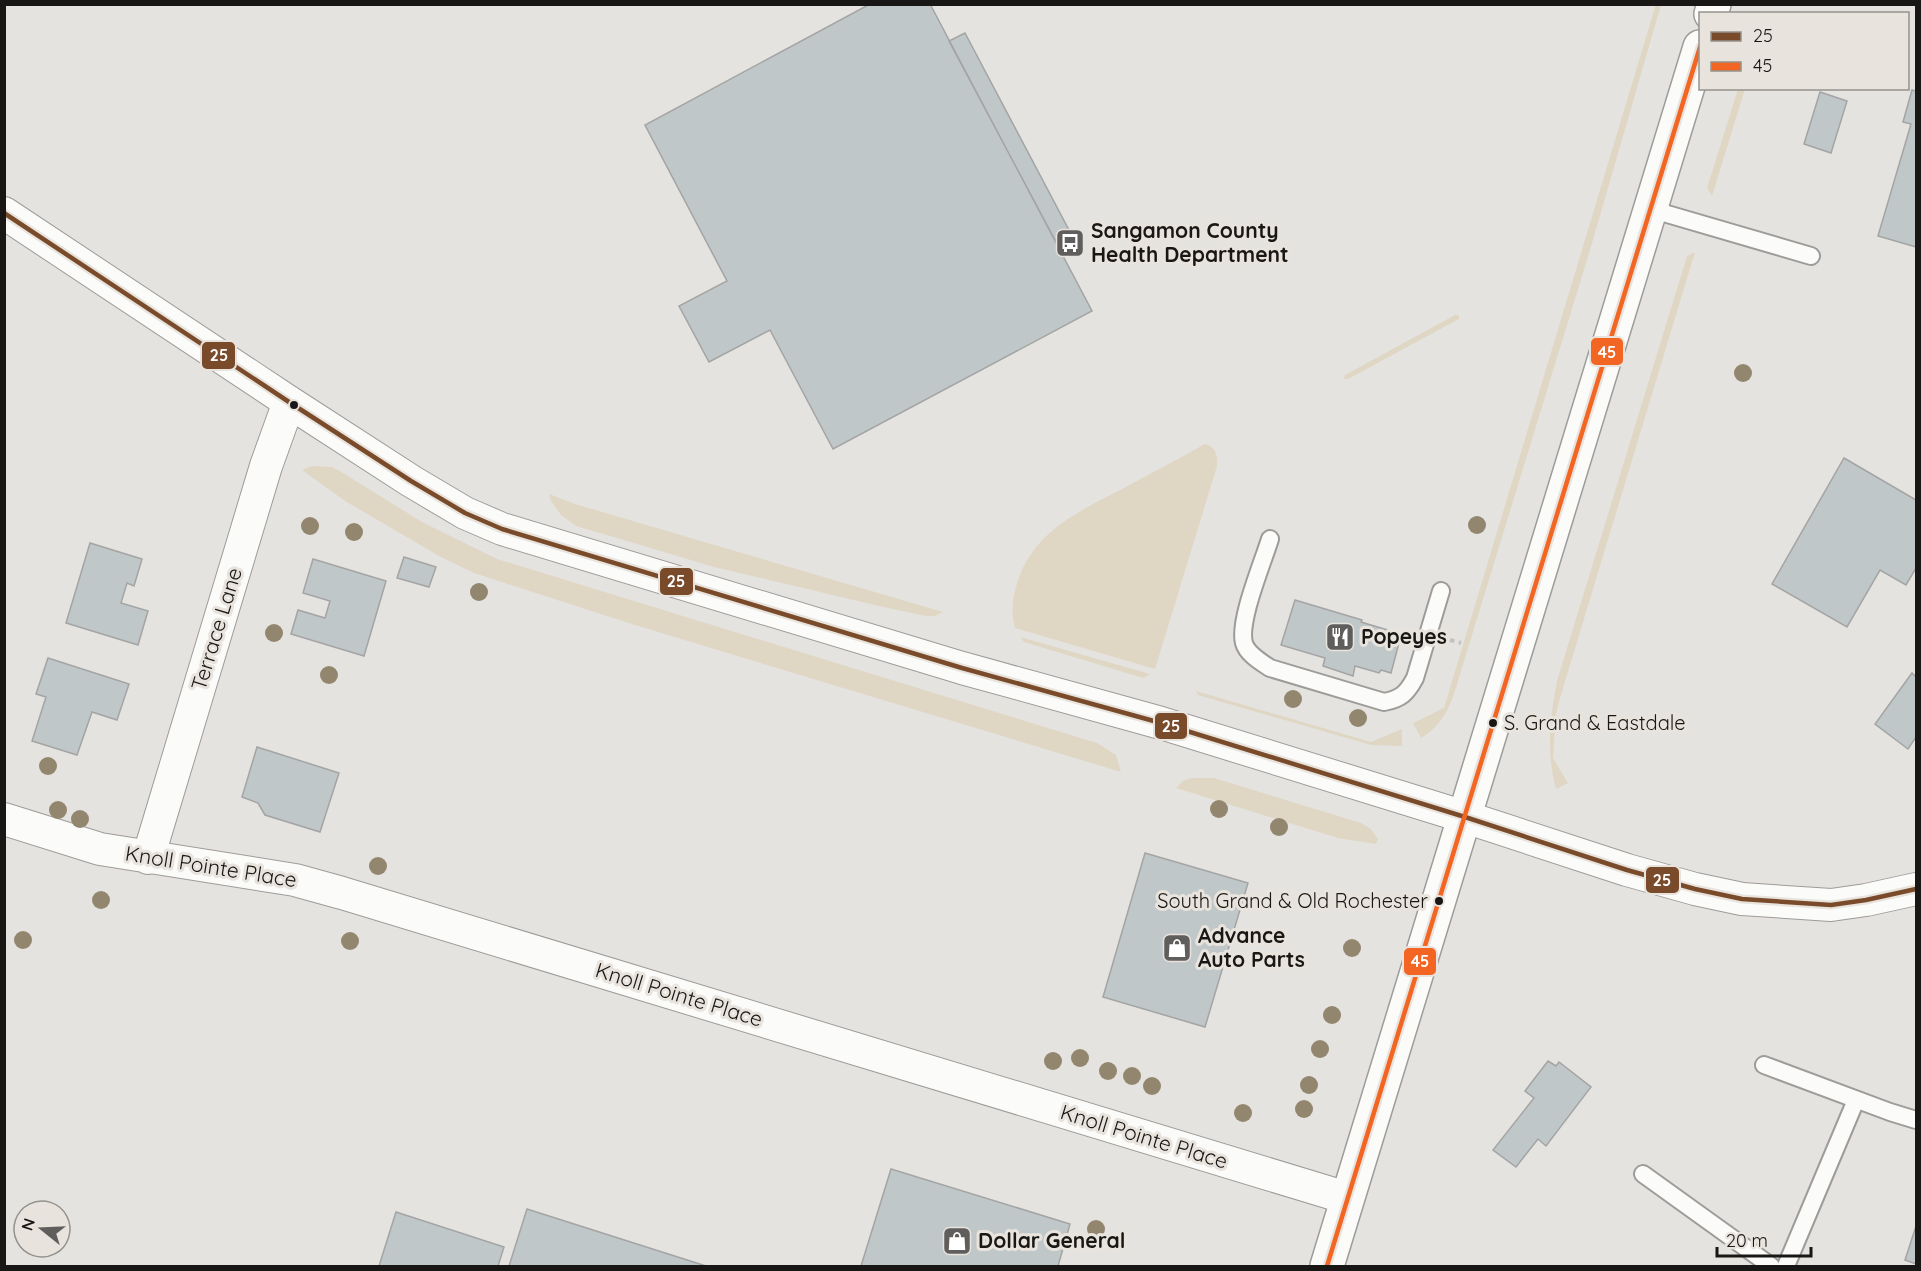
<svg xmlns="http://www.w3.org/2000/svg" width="1921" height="1271" font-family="Quicksand,sans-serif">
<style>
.green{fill:#dfd6c4}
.building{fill:#c0c7c9;stroke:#a3a4a3;stroke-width:1.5}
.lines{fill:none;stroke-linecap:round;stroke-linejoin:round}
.service-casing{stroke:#9e9c9a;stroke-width:20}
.minor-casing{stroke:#9e9c9a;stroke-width:34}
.secondary-casing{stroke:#9e9c9a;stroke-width:36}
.path{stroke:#c2c1c0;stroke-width:4;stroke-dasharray:4.5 4.5;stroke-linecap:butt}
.service{stroke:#fbfbfa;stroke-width:16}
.minor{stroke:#fbfbfa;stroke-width:32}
.secondary{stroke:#fbfbfa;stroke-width:33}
.bus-1-casing{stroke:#e8e4dd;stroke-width:9}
.bus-2-casing{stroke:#e8e4dd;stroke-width:9}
.bus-1{stroke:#7a4b2a;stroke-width:4.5}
.bus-2{stroke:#f26522;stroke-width:4.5}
.tree{fill:#92876e}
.bus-dot{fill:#191715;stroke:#e8e4dd;stroke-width:2}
.labels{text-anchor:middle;stroke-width:6;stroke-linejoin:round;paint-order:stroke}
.bus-label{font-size:20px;fill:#191715;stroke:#e8e4dd;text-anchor:start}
.poi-label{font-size:21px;font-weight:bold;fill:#191715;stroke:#e8e4dd;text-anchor:start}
.street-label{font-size:21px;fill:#191715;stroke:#e8e4dd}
.line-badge{stroke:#e8e4dd;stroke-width:2}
.badge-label{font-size:16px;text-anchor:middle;font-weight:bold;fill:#fff}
</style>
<rect width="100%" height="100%" fill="#e5e3e0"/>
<!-- green -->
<path class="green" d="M1656,4L1661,5L1590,250L1461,671C1453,698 1447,723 1421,738L1413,723L1444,708Z
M1738,89H1745L1712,196L1707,188Z
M1695,252L1560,698L1556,714L1553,758L1568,783L1556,789C1546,752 1550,718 1557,681L1687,256Z
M1455,315H1459V319L1348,379H1344L1345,375Z
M1205,444C1216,447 1218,456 1217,466L1155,669L1015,628C1011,613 1012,602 1016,587C1031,532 1078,512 1124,488C1151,473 1179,459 1205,444Z
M312,466L332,467L343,473L422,522L497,559L1097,743L1116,755L1121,772L635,625L474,573L439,556L345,501L302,470Z
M549,494L575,504L943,612L935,616H926L879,606L714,567L617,538L576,526L561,515L551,501Z
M1020,637L1150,674L1143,678L1024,642Z
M1196,691L1371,742L1402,729V746L1371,745L1198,695Z
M1191,778H1214L1361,823L1371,829L1378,839L1376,844L1338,838L1176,788L1183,781Z"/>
<!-- building -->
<path class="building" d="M870,4H930L1092,311L833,449L770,330L709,362L679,306L727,281L645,125Z
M965,33L1070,232L1055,240L949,41Z
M1912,90L1916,91V247L1878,236L1911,124L1903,122Z
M1820,92L1847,101L1831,153L1804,144Z
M1844,458L1916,500V568L1906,585L1880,570L1847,627L1772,584Z
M90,543L142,559L134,586L127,583L121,603L148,611L138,645L66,623Z
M404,557L436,567L429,587L397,578Z
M313,559L386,581L364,656L291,634L298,610L325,618L330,601L303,593Z
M1295,600L1362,620L1361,622L1391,631L1389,636L1400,639L1391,673L1381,670L1379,673L1355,666L1353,676L1323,666L1325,658L1281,645Z
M48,658L129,684L117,720L92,712L77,755L32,741L46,697L36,694Z
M1912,673L1916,677V737L1908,749L1875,724Z
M257,747L339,773L320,832L265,815L258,803L242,797Z
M1145,853L1248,883L1205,1027L1103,997Z
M1548,1061L1556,1066L1559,1062L1591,1087L1546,1146L1538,1139L1516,1167L1493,1150L1534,1098L1525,1091Z
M891,1169L1070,1224L1058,1266H861Z
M527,1209L706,1266H509Z
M396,1212L504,1247L498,1266H379Z
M1916,1226V1264L1905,1260Z"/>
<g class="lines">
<!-- service casing -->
<g class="service-casing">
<path id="service" d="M1650,209L1811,256
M1270,539C1263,562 1238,621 1244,643C1247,654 1261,662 1270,668L1384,702C1401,699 1407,693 1415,678L1441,591
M1764,1065L1890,1112L1916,1120
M1643,1174L1771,1266
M1786,1266L1856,1100"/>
</g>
<!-- minor casing -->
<g class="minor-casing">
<path id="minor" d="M4,213L289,402L411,481L465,513L502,529L962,668L1161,723L1465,817L1627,870L1695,889L1742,899L1831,905L1866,900L1916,889
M4,819L100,849L295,880L342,893L1347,1198
M148,858L266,466L289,402"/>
</g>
<!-- secondary casing -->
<g class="secondary-casing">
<path id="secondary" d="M1711,14L1714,4
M1327,1266L1700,47"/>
</g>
<!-- path -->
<path class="path" d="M1450,640L1461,643"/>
<!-- service -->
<use href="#service" class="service"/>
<!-- minor -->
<use href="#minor" class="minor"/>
<!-- secondary -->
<use href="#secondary" class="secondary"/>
<!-- bus-1 casing -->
<g class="bus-1-casing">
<path id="bus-1" d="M4,213L289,402L411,481L465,513L502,529L962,668L1161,723L1465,817L1627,870L1695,889L1742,899L1831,905L1866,900L1916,889"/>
</g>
<!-- bus-2 casing -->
<g class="bus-2-casing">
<path id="bus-2" d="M1327,1266L1700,47"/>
</g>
<!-- bus-1 -->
<use href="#bus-1" class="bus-1"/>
<!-- bus-2 -->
<use href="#bus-2" class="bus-2"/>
</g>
<!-- trees -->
<g class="tree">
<circle cx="1743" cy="373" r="9"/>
<circle cx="1477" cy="525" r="9"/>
<circle cx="310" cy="526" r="9"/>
<circle cx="354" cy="532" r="9"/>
<circle cx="479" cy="592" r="9"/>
<circle cx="274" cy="633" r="9"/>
<circle cx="329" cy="675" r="9"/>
<circle cx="1293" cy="699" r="9"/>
<circle cx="1358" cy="718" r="9"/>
<circle cx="48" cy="766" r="9"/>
<circle cx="1219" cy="809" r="9"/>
<circle cx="58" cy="810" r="9"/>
<circle cx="80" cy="819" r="9"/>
<circle cx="1279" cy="827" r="9"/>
<circle cx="378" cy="866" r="9"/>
<circle cx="101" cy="900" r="9"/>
<circle cx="23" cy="940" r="9"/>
<circle cx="350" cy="941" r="9"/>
<circle cx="1352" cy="948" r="9"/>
<circle cx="1332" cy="1015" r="9"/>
<circle cx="1320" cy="1049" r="9"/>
<circle cx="1080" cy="1058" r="9"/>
<circle cx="1053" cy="1061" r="9"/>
<circle cx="1108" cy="1071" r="9"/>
<circle cx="1132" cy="1076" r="9"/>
<circle cx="1309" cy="1085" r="9"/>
<circle cx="1152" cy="1086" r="9"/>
<circle cx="1304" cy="1109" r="9"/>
<circle cx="1243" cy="1113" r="9"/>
<circle cx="1096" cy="1229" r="9"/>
</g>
<!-- icons -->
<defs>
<g id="bus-square" transform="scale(1.5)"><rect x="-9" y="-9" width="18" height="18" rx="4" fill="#605e5c" stroke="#e8e4dd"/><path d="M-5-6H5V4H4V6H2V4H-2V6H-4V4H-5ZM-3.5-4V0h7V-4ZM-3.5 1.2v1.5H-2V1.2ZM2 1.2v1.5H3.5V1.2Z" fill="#fff"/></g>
<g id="restaurant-square" transform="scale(1.5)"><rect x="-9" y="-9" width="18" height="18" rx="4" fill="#605e5c" stroke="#e8e4dd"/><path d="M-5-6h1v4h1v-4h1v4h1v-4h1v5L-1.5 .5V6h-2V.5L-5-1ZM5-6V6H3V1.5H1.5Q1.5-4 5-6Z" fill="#fff"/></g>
<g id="shop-square" transform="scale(1.5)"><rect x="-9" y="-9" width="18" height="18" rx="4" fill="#605e5c" stroke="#e8e4dd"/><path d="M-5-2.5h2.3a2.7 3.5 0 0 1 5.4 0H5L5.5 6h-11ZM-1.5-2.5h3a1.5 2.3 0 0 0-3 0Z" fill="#fff"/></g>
</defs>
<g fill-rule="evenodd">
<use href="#bus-square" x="1070" y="243"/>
<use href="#restaurant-square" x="1340" y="637"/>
<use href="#shop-square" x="1177" y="948"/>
<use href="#shop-square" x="957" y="1241"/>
</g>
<!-- markers -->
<g class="bus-dot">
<circle cx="294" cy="405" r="5"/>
<circle cx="1493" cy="723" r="5"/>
<circle cx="1439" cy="901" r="5"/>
</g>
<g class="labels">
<!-- bus labels -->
<g class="bus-label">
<text x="1504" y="730">S. Grand &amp; Eastdale</text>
<text x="1428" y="908" text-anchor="end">South Grand &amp; Old Rochester</text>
</g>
<!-- poi labels -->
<g class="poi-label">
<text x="1091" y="238">Sangamon County<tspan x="1091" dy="24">Health Department</tspan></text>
<text x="1361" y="644">Popeyes</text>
<text x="1198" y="943">Advance<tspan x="1198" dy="24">Auto Parts</tspan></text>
<text x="978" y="1248">Dollar General</text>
</g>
<!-- street labels -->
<g class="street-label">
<text transform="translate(217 629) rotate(-73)" y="7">Terrace Lane</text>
<text transform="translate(211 867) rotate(9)" y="7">Knoll Pointe Place</text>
<text transform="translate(679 995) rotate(17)" y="7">Knoll Pointe Place</text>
<text transform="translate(1144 1137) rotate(17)" y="7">Knoll Pointe Place</text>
</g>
</g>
<g class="line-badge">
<rect x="1590" y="337" width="34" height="29" rx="6" fill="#f26522"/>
<rect x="201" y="341" width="35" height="29" rx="6" fill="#7a4b2a"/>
<rect x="659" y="567" width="35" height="29" rx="6" fill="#7a4b2a"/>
<rect x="1154" y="712" width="34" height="28" rx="6" fill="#7a4b2a"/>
<rect x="1645" y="866" width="35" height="28" rx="6" fill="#7a4b2a"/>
<rect x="1403" y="947" width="34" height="29" rx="6" fill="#f26522"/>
</g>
<g class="badge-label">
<text x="1607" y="358">45</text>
<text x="219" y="361">25</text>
<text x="676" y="587">25</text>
<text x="1171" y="732">25</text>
<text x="1662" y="886">25</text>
<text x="1420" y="967">45</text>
</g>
<!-- border -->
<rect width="1921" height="1271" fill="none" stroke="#191715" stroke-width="12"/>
<!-- legend -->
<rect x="1699" y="12" width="210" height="78" fill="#e8e4dd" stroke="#95928d" stroke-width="1.5"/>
<rect x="1711" y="32" width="30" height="9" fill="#7a4b2a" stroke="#95928d" stroke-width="1.5"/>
<text x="1753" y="42" font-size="18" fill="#191715">25</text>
<rect x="1711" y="62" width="30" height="9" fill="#f26522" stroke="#95928d" stroke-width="1.5"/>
<text x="1753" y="72" font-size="18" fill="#191715">45</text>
<!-- north arrow -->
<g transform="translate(42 1229) rotate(288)"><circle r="28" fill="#e8e4dd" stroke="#95928d" stroke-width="1.5"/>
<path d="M0-4.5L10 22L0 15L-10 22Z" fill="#605e5c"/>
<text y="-9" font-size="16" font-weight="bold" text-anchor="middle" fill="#191715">N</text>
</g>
<!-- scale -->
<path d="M1717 1247v9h94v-9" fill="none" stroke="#191715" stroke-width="3"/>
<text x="1726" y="1247" font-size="18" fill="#191715" stroke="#e8e4dd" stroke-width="4.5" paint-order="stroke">20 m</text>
</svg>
